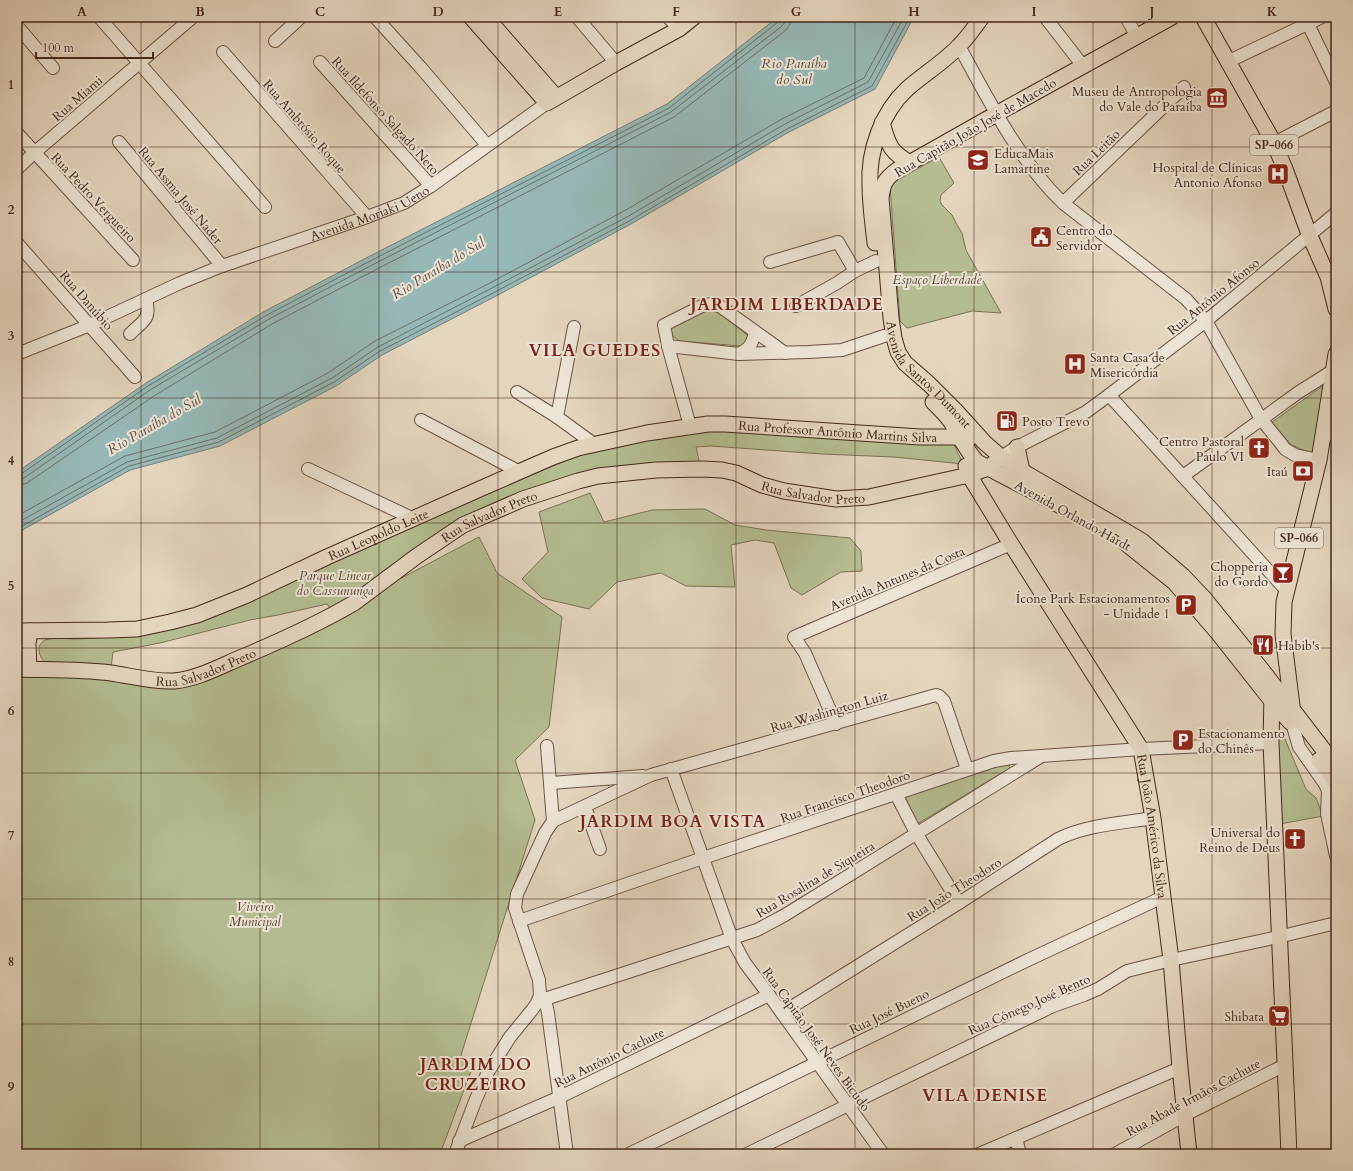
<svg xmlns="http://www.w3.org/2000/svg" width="1353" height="1171" font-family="Cardo,serif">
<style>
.green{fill:#b4bd91;stroke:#7c7256}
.water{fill:#96b8b6;stroke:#767e78}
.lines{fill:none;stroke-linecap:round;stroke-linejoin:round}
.shore{stroke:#6e7068;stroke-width:1}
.minor-casing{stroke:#6d5244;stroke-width:14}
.major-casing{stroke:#45271b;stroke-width:17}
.minor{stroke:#ede4d5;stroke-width:12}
.major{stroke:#e4d5be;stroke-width:15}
.grid{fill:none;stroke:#45271b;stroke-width:1;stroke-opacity:0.55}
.labels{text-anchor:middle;stroke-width:4;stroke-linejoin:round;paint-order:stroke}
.shield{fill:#ede4d5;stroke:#776053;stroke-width:1}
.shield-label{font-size:12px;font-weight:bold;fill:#45271b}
.poi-label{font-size:13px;fill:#45271b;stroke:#ede4d5;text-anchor:end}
.street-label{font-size:13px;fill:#45271b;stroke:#ede4d5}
.park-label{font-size:13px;font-style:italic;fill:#5b4533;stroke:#ede4d5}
.water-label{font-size:14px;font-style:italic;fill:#594b42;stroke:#ede4d5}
.district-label{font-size:17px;font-weight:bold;letter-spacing:1px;fill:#7a1f14;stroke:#ede4d5}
.neatline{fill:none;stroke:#45271b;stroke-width:1.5}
.grid-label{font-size:13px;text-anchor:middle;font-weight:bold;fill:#45271b}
</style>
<rect width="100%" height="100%" fill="#e4d5be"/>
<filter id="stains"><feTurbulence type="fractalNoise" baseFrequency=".005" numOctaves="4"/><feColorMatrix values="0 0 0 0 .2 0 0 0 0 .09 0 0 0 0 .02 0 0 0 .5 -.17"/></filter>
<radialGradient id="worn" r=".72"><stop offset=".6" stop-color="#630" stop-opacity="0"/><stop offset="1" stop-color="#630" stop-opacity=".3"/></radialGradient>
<!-- green -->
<path class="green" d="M939,157L954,183L941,195L940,201L942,205L952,215L956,223L962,233L966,250L1001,313L972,311L907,328L900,321L890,187L892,183Z
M712,308L717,311L746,334L748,336L747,342L741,346L679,341L673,336L670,329L673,324Z
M1327,383L1314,455L1290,444L1272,422Z
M709,426L953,442L963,464L894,457L822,454L711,446L696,447L700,465L521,496L332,611L327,604L278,615L250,620L160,643L113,652L111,668L47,665C40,658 34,647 45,640C51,637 69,639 76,639C106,638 135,634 164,629L470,500L582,454Z
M590,493L604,522L652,510L705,509L735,525L766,530L850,538L861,551L862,571L841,572L802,595L791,588L774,543L755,540L731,545L735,587L686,586L661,573L617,582L589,609L542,598L522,579L548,552L539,512Z
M479,537L497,573L562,617L549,727L515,760L535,820L461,1055L471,1071L440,1154H17V673L92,678L182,687L328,617Z
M1282,732L1306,789L1316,798L1323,816L1280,824L1275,736Z
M1008,763L1010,768L917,824L905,796L969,774Z"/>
<!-- water -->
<path class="water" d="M778,17H914L875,89L789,132L631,224L496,296L382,355L336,386L220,446L130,470L17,533V472L146,383L265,311L372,255L667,104Z"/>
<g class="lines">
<!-- shore -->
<path class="shore" d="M17,475L21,474L148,386L267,315L374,259L669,108L778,22L780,17
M17,480L24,478L150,390L269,319L376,263L671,112L782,26L785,22V17
M17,486L27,483L154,396L272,324L379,268L674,117L786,30L790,24L791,17
M17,516L125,456L215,432L328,373L375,341L490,283L624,211L782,119L864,78L897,17
M17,523L127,462L217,438L332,378L378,347L492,288L627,217L785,124L868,82L904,17
M17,529L129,466L219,442L334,382L380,351L495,292L629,221L787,129L872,86L910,17"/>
<!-- minor casing -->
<g class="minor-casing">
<g id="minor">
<path d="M99,17L265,207"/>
<path d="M375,17L422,69L487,145"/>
<path d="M577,17L616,63"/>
<path d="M668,17L679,29"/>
<path d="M1045,17L1083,66"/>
<path d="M1126,17L1137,37"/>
<path d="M1308,24L1336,82"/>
<path d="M17,26L53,68"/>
<path d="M275,41L301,17"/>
<path d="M959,46C988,99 1019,161 1063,203L1186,299L1206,321L1261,419L1279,441L1285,449L1295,455L1319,460"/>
<path d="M223,52L367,217"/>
<path d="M320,62L431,186"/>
<path d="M1227,62L1322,17"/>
<path d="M17,133L133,260"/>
<path d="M119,142L222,266"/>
<path d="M1274,143L1336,111"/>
<path d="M17,169L34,153L193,17"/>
<path d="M1063,203L1184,87"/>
<path d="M17,243L135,377"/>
<path d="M770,262L838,242L855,271"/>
<path d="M796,306L837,283L855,271L876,261"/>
<path d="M130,334C144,320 151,320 146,299"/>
<path d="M668,346L739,354L809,352L842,350L884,336"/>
<path id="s1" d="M17,354L90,325L180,283L222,266L367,217L404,203L431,186L547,103"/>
<path d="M739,354C750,348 752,345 755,332"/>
<path d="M517,392L557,417L594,444"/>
<path d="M1109,395L1286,590"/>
<path d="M557,417L574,327"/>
<path d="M421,420L520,472"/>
<path d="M690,426L668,346L664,325L704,305L713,304L721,307L785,353"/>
<path d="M1323,433L1336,435"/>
<path d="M1001,457L1017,447L1086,412L1109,395L1206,321L1336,213"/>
<path d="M308,469L414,519"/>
<path d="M1183,476L1299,392L1334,370"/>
<path d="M1292,723L1299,747L1325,784L1328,791L1327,814L1336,856"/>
<path d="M836,724L805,653L794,637L1011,544"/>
<path d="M671,769L732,939L745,963L769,995L883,1154"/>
<path d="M551,783L643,776"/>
<path d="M896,794L916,833L959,903"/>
<path d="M585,807L600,849"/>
<path d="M553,821L651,775L936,695L939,696L944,701L967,769"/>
<path d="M519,921L703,858L994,761L1011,758L1141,749L1271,743"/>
<path d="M540,995L545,999L757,930L785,915L1040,757"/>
<path d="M545,999L548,1013L567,1154"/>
<path d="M782,1013L959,903L1058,839C1085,825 1123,823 1153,818"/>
<path d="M1016,1138L1020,1154"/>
<path d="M459,1141L560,1097L769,995"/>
<path d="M455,1154L476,1099L488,1072L510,1037L532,1010L537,1003L540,995L539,980L515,908L517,894L545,833L553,821L547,746"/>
<path d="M629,1154L1030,959L1163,897"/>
<path d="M747,1154L1053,1006L1084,995L1098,989L1127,971L1171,960L1278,937L1336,923"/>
<path d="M979,1154L1180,1068"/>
<path d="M1115,1154L1185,1115L1285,1065"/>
</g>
</g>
<!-- major casing -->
<g class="major-casing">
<g id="major">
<path d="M471,17L547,103L616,63L679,29L694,17"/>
<path d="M486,17L556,97"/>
<path id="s2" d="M1172,17L996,114L897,170C885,179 883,183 881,198L891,318L894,338L898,352L905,363L929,384L956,411L984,442L1001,457L1022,471L1122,529L1142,541L1183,576L1204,598L1262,670L1336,766"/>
<path d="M1203,17L1274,143L1285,169L1309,234L1328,277L1336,309"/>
<path d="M882,123C889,145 889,151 910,163"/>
<path d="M875,243C873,224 870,205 870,185C868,151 882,112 907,89C924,74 944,62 959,46C968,37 975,27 982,17"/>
<path d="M933,402C941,410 949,417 954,427C961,439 967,451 977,462L1097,525"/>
<path d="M1017,447L1022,471"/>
<path id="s3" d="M966,466L969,475L1011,544L1141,749L1153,818L1171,960L1180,1068L1189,1154"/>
<path d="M1124,542L1175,583L1218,633L1271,700L1290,722"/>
<path id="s4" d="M17,631L108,630L137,629L170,622L197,615L247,595L327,557L482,488L553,457L578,448L647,433L708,424H725L920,437H960L968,440"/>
<path id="s5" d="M17,669C48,670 80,669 111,673C131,676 153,682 174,681C197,679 219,667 240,658C278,642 318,624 354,603L417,556L463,525L523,499L578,481L598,476L656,470L702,469L722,470L736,473L762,485L784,491L836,499L869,497L969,475L988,468L1001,457"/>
<path d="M29,669L28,644L30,631"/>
<path d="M1272,695L1271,743L1289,1154"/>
<path d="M1292,706L1283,634L1284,602L1319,460L1336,354"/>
<path d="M1319,760L1336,782"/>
</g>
</g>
<!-- minor -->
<use href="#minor" class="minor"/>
<!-- major -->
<use href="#major" class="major"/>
</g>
<!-- grid -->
<path class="grid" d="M141,17V1154M260,17V1154M379,17V1154M498,17V1154M617,17V1154M736,17V1154M855,17V1154M974,17V1154M1093,17V1154M1212,17V1154M17,147H1336M17,272H1336M17,398H1336M17,523H1336M17,648H1336M17,773H1336M17,899H1336M17,1024H1336"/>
<!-- icons -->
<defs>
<g id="museum-square" transform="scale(1.15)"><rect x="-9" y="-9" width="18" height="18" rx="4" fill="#8f2418" stroke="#ede4d5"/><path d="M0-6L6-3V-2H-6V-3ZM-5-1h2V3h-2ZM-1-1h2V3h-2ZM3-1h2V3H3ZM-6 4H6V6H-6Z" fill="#fff"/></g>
<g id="school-square" transform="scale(1.15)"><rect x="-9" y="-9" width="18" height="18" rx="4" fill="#8f2418" stroke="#ede4d5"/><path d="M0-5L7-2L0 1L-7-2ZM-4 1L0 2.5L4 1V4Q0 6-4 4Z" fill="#fff"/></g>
<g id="hospital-square" transform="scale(1.15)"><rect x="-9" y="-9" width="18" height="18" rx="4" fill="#8f2418" stroke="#ede4d5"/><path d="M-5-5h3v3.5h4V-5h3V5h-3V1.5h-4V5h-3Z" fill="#fff"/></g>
<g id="civic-square" transform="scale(1.15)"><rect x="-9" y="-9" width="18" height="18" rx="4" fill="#8f2418" stroke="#ede4d5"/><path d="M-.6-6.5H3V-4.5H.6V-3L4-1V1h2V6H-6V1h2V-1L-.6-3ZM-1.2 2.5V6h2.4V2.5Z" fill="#fff"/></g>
<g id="fuel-square" transform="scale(1.15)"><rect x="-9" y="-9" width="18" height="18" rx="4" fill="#8f2418" stroke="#ede4d5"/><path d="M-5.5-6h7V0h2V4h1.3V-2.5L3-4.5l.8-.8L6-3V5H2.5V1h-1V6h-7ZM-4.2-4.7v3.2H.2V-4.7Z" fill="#fff"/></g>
<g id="church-square" transform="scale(1.15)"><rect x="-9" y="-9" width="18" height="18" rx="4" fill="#8f2418" stroke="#ede4d5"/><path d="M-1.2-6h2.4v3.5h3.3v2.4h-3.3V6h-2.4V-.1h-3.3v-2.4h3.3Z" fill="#fff"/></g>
<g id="bank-square" transform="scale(1.15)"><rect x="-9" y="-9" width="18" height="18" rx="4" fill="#8f2418" stroke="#ede4d5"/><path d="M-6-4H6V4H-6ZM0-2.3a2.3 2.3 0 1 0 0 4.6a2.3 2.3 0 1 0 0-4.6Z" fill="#fff"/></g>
<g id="bar-square" transform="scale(1.15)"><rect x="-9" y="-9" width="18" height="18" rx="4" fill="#8f2418" stroke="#ede4d5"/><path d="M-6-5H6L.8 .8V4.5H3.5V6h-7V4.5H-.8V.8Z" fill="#fff"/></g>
<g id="parking-square" transform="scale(1.15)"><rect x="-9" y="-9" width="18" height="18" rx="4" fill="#8f2418" stroke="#ede4d5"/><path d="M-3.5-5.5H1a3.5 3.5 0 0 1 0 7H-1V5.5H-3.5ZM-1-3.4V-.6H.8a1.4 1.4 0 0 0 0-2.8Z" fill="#fff"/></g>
<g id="restaurant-square" transform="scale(1.15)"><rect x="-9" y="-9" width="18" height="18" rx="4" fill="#8f2418" stroke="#ede4d5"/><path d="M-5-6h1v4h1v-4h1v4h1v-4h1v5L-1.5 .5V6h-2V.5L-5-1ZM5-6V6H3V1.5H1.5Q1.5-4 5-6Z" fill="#fff"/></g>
<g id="supermarket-square" transform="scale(1.15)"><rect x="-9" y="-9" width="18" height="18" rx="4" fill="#8f2418" stroke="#ede4d5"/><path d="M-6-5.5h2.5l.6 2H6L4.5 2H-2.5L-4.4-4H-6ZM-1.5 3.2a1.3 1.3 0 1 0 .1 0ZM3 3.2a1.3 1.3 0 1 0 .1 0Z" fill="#fff"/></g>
</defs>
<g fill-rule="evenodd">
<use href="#museum-square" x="1217" y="98"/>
<use href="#school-square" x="978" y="160"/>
<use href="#hospital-square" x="1278" y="174"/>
<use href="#civic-square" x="1041" y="237"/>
<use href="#hospital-square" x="1075" y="364"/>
<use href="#fuel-square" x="1007" y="421"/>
<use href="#church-square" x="1259" y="448"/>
<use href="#bank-square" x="1303" y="471"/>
<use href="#bar-square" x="1283" y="573"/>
<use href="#parking-square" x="1186" y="605"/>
<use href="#restaurant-square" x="1263" y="645"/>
<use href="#parking-square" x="1183" y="740"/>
<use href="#church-square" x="1295" y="839"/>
<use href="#supermarket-square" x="1279" y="1016"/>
</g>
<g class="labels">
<!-- shield labels -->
<g class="shield">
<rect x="1250" y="135" width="48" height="20" rx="3"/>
<rect x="1275" y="528" width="48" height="20" rx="3"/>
</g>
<g class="shield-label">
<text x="1274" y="149">SP-066</text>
<text x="1299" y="542">SP-066</text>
</g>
<!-- poi labels -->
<g class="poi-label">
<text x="1202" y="96">Museu de Antropologia<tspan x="1202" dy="15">do Vale do Paraíba</tspan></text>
<text x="994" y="158" text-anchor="start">EducaMais<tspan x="994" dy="15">Lamartine</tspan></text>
<text x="1262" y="172">Hospital de Clínicas<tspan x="1262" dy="15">Antonio Afonso</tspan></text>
<text x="1056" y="235" text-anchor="start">Centro do<tspan x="1056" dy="15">Servidor</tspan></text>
<text x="1090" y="362" text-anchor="start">Santa Casa de<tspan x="1090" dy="15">Misericórdia</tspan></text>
<text x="1022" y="426" text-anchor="start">Posto Trevo</text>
<text x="1244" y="446">Centro Pastoral<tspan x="1244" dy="15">Paulo VI</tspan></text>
<text x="1288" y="476">Itaú</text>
<text x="1268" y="571">Chopperia<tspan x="1268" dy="15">do Gordo</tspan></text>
<text x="1170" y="603">Ícone Park Estacionamentos<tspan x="1170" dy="15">- Unidade 1</tspan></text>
<text x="1278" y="650" text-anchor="start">Habib's</text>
<text x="1198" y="738" text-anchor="start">Estacionamento<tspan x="1198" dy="15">do Chinês</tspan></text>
<text x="1280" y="837">Universal do<tspan x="1280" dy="15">Reino de Deus</tspan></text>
<text x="1264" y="1021">Shibata</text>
</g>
<!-- street labels -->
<g class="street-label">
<text transform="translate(77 98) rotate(-41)" y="5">Rua Miami</text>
<text transform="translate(386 115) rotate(48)" y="5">Rua Ildefonso Salgado Neto</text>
<text transform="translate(305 126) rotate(49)" y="5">Rua Ambrósio Roque</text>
<text transform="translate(975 127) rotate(-30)" y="5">Rua Capitão João José de Macedo</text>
<text transform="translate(1096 152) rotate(-44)" y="5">Rua Leitão</text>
<text transform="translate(181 195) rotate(50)" y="5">Rua Assma José Nader</text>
<text transform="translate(94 197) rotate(47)" y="5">Rua Pedro Vergueiro</text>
<text dy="5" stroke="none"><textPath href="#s1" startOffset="380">Avenida Moriaki Ueno</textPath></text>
<text transform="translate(1213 296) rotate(-39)" y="5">Rua Antônio Afonso</text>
<text transform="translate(87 300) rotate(49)" y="5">Rua Danúbio</text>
<text dy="5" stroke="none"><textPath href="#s2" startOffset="539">Avenida Santos Dumont</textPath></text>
<text dy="5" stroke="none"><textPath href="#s4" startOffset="860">Rua Professor Antônio Martins Silva</textPath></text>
<text dy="5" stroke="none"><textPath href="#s5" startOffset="852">Rua Salvador Preto</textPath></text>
<text transform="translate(1073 515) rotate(29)" y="5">Avenida Orlando Hardt</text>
<text dy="5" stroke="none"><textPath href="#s5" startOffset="516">Rua Salvador Preto</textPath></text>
<text dy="5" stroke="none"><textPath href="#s4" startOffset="380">Rua Leopoldo Leite</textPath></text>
<text transform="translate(897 578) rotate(-23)" y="5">Avenida Antunes da Costa</text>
<text dy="5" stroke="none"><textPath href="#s5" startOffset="192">Rua Salvador Preto</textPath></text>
<text transform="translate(829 711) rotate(-16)" y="5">Rua Washington Luiz</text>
<text transform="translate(845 796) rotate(-19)" y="5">Rua Francisco Theodoro</text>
<text dy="5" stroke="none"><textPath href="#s3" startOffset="411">Rua João Américo da Silva</textPath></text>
<text transform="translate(815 879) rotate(-31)" y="5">Rua Rosalina de Siqueira</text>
<text transform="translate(954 889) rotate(-32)" y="5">Rua João Theodoro</text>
<text transform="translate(1029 1004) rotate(-24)" y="5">Rua Cônego José Bento</text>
<text transform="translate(889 1011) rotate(-26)" y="5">Rua José Bueno</text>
<text transform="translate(817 1039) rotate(54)" y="5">Rua Capitão José Neves Bicudo</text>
<text transform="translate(609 1057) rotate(-26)" y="5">Rua Antônio Cachute</text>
<text transform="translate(1193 1097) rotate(-28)" y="5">Rua Abade Irmãos Cachute</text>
</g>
<!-- park labels -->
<g class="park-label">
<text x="937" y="284">Espaço Liberdade</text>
<text x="335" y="580">Parque Linear<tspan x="335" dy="15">do Cassununga</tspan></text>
<text x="255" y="911">Viveiro<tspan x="255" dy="15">Municipal</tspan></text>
</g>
<!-- water labels -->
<g class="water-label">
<text x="794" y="68">Rio Paraíba<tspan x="794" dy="16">do Sul</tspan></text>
<text transform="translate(438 268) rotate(-31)" y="5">Rio Paraíba do Sul</text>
<text transform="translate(154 424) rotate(-30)" y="5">Rio Paraíba do Sul</text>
</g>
<!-- district labels -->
<g class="district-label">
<text x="787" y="310">JARDIM LIBERDADE</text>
<text x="595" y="356">VILA GUEDES</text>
<text x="673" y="827">JARDIM BOA VISTA</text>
<text x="476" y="1070">JARDIM DO<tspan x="476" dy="20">CRUZEIRO</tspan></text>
<text x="985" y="1101">VILA DENISE</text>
</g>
</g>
<!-- margin -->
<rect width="1353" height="1171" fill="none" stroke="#e4d5be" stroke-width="44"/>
<!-- scale -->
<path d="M36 52v6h117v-6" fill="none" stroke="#45271b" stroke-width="2"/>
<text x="42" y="52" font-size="12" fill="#45271b" stroke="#ede4d5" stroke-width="3" paint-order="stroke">100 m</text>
<rect x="22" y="22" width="1309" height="1127" class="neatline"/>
<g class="grid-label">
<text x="82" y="16">A</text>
<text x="200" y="16">B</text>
<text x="320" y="16">C</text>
<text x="438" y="16">D</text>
<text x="558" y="16">E</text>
<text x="676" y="16">F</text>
<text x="796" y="16">G</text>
<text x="914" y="16">H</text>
<text x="1034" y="16">I</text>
<text x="1152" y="16">J</text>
<text x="1272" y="16">K</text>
<text x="11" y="89">1</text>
<text x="11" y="214">2</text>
<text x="11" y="340">3</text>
<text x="11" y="465">4</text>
<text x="11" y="590">5</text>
<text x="11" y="715">6</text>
<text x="11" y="840">7</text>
<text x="11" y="966">8</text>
<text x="11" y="1091">9</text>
</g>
<rect width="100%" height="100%" filter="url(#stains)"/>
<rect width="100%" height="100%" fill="url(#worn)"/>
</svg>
